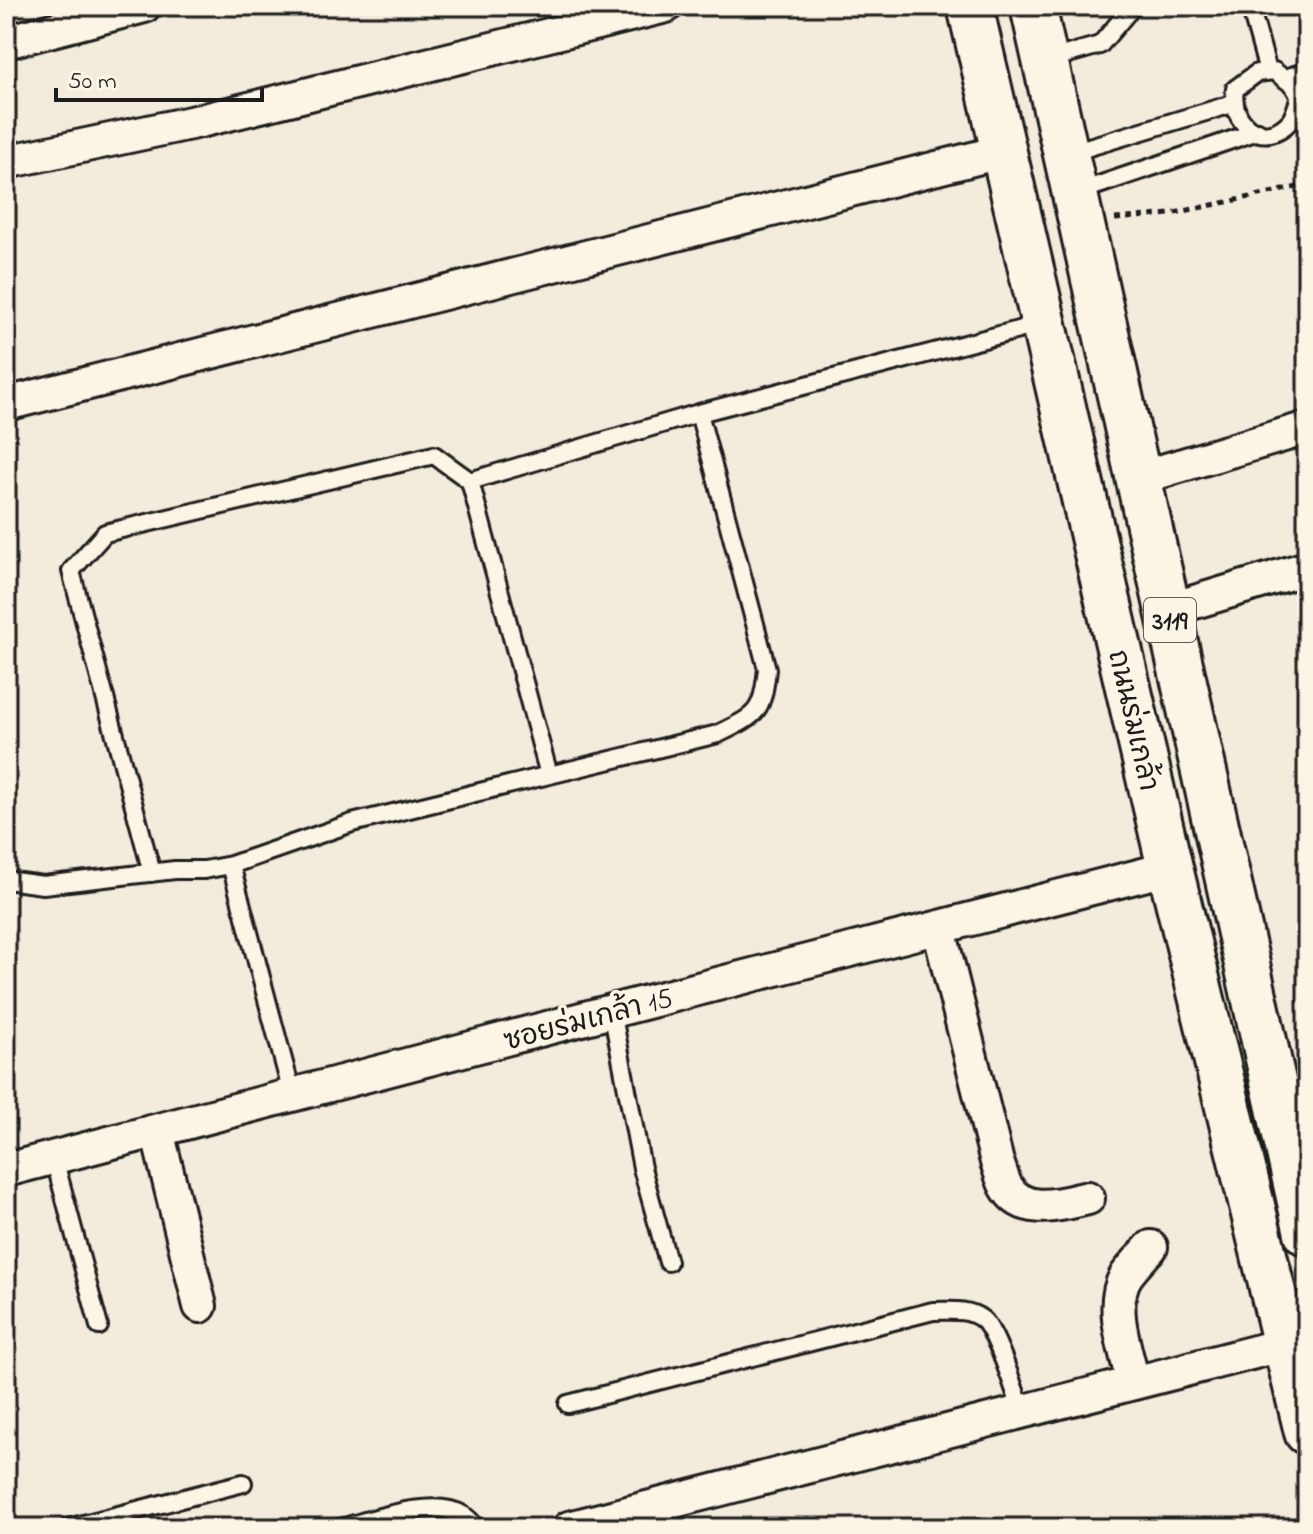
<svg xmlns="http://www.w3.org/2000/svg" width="1313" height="1534" font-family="'Indie Flower','Playpen Sans Thai',sans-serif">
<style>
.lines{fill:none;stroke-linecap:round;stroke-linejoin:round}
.lane-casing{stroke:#1c1c1c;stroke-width:22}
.street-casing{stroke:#1c1c1c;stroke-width:38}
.primary-casing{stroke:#1c1c1c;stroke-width:50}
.path{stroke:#1c1c1c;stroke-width:5;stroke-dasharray:6 6;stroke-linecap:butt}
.lane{stroke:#fcf5e5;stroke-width:16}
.street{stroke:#fcf5e5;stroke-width:32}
.primary{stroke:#fcf5e5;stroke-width:44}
.labels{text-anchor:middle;stroke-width:7;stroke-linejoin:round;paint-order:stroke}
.shield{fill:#fcf5e5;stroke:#5f5d58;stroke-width:2}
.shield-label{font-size:26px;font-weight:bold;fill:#1c1c1c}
.street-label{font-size:28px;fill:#1c1c1c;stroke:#fcf5e5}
</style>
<rect width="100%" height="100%" fill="#f3ecdd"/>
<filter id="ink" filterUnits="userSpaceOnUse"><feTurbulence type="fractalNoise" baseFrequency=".0125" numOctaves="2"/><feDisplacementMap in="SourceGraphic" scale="16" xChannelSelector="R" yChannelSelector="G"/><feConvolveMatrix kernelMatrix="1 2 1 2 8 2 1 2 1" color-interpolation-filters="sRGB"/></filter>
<g filter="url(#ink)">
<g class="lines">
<!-- lane casing -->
<g class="lane-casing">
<path id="lane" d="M1250,6L1268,71
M1047,60L1100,45L1133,6
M1274,71L1293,85L1300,97C1297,104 1295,115 1290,121C1264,150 1229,124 1235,89L1257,73Z
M1285,78L1307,71
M1069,153L1232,104
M1078,192L1258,131
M470,481L549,775
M231,865L352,823L718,734C757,715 762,714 767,669L699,413
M152,873L71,571L105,533L434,455L470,481L699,413L1030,327
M6,880L43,885L175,870H204L231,865L293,1097
M612,1011L642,1168L668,1262
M54,1158L99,1326
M568,1404L933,1311C949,1311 968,1308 982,1319C996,1330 1015,1392 1022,1411
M68,1528L243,1483
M340,1528C372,1520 433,1497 463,1515C468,1517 473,1524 476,1528"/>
</g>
<!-- street casing -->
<g class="street-casing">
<path id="street" d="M6,42L144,6
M6,162L200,121L666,6
M6,404L1004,151
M1139,478L1307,428
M1168,610L1307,568
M939,929L997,1162C1000,1169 1002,1179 1006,1186C1023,1217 1062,1204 1088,1198
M157,1131L200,1306
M6,1170L612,1011L1170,868
M1133,1383C1127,1352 1108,1306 1126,1276C1133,1266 1143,1256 1151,1247
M569,1528L1286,1344"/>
</g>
<!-- primary casing -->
<g class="primary-casing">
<path id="primary" d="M970,6L1170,868L1307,1432
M1033,6L1307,1233"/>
</g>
<!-- path -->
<path class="path" d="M1115,219L1170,214L1307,185"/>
<!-- lane -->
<use href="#lane" class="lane"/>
<!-- street -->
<use href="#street" class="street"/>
<!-- primary -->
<use href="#primary" class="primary"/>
</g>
</g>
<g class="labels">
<!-- shield labels -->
<rect class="shield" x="1144" y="598" width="52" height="44" rx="6"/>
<g class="shield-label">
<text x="1170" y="629">3119</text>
</g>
<!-- street labels -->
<g class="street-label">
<text transform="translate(1135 720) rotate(77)" y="10">ถนนร่มเกล้า</text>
<text transform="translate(588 1018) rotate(-15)" y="10">ซอยร่มเกล้า 15</text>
</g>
</g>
<!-- margin -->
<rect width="1313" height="1534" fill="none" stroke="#fcf5e5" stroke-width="32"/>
<rect x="16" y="16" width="1281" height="1502" fill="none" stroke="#1c1c1c" stroke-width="3" filter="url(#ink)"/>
<!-- scale -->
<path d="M56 88v12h206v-12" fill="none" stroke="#1c1c1c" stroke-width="4"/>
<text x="68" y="88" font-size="24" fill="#1c1c1c" stroke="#fcf5e5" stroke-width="6" paint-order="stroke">50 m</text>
</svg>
